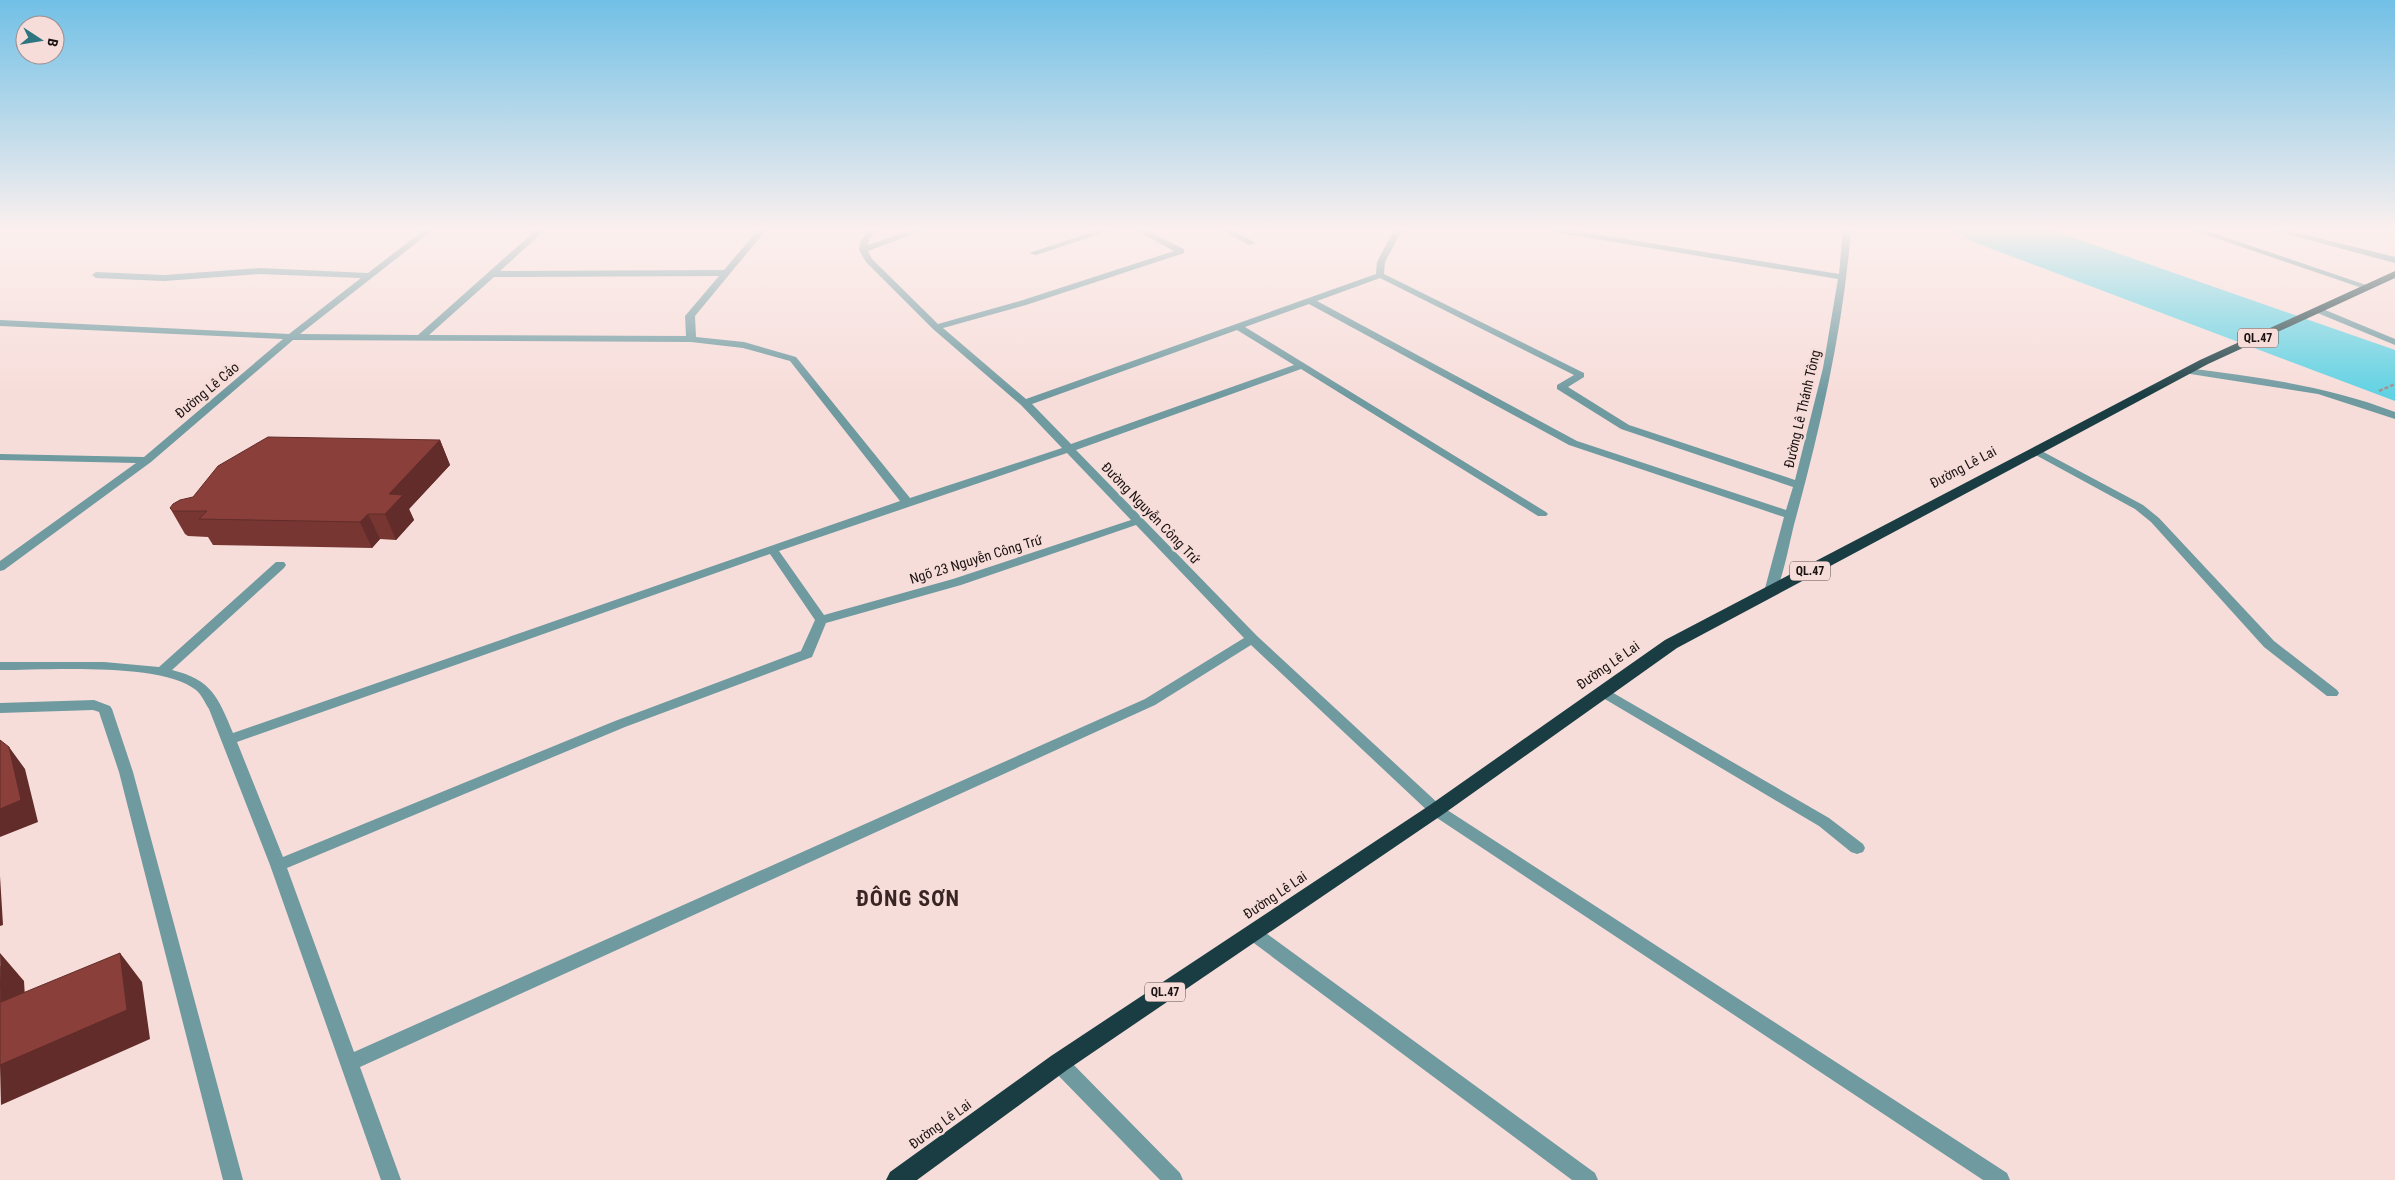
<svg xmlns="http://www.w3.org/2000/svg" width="2395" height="1180" font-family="'Roboto Condensed',sans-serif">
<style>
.water{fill:#60d2e3}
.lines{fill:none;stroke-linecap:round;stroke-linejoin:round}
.path{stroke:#a28f8d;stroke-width:2.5;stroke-dasharray:4 2;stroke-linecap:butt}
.minor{fill:#6f9aa0;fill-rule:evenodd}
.highway{fill:#193d42;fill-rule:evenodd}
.wall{fill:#783633}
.shaded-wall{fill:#612c29}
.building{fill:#8b3f3b;stroke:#612c29}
.labels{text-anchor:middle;stroke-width:5;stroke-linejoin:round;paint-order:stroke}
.shield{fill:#f7ddda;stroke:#5d504e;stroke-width:1}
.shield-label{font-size:12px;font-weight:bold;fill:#1b1312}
.street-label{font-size:14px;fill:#1b1312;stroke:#f7ddda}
.near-district-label{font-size:22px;font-weight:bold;letter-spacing:1px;fill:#392624;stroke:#f7ddda}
</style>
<rect width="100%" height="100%" fill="#f7ddda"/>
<!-- water -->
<path class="water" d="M1952,230H2051L2395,350V401L1976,243Z"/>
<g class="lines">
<!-- path -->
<path class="path" d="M2379,391L2395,384"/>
<!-- minor -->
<path class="minor" d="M424,230H433L300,334L418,335L536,230H545L500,271L724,270L758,230H766L695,316L696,337L744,342L796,357L910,498L1062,448L1021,405L933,329L866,262L859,250L861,240L868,230H876L869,240L868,245L912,230H924L868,251L872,259L938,324L1020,301L1174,251L1135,230H1145L1184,249V253L1026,305L943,328L1026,399L1376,274L1377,262L1394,230H1402L1385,262L1384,274L1584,373V377L1568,387L1629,425L1795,480L1823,368L1838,279L1554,232L1550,230H1570L1839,274L1843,230H1851C1843,329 1821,425 1795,521C1790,539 1783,581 1774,595H1766L1764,592L1784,517L1569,445L1309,304L1245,327L1546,512L1548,514L1546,516H1538L1301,369L1076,450L1257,636L1441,806L2007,1173L2010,1180H1983L1431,814L1251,645L1155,705L360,1067L401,1180H381L270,865L209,709C205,703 202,695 196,690C162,662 46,670 0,670V662H104L159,667L276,562H284L286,565L284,568L172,670C212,680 218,697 233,733L900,501L790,361L743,348L691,342L293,340L151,462L4,570L0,571V561L136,463L0,460V454L144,457L283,339L0,326V320L289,334L361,278L260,274L164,281L96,278L92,275L96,272L164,275L260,268L368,273ZM719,276L685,316L686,336L429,335L494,277ZM1380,278L1574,375L1557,385V389L1621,429L1793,487L1786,510L1577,441L1317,301ZM1237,330L1294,365L1071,444L1032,404ZM1067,453L1131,520L953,579L824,615L779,551ZM1136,525L1244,638L1145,699L354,1052L287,868L625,727L812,657L826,623L961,585ZM770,554L815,620L801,651L615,721L283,857L237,742Z
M1099,230H1112L1036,255L1029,253Z
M1222,230H1232L1256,243L1249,245Z
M2192,230H2204L2372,287L2365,289Z
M2272,230H2286L2395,257V263Z
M2318,307L2395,339V345L2315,312L2313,310Z
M2187,368C2258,377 2328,386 2395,412V419L2318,394L2184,373L2182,371Z
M2036,448L2143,505L2159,518L2274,641L2337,690L2339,693L2337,696H2327L2264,647L2151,522L2135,509L2032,453L2031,451Z
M1603,687L1829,818L1863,844L1865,848L1863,852L1857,854L1851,852L1819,826L1598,695L1596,692L1598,689Z
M94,700L110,706L112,709L133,772L243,1180H223L119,772L99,712L93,710L0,713V703Z
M1253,926L1259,928L1595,1173L1598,1180H1572L1247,938L1245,933L1247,928Z
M1059,1055L1066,1057L1180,1173L1183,1180H1160L1052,1069L1050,1063L1052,1057Z"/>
<!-- highway -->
<path class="highway" d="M2395,271V278L2208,364L1677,648L1442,815L1067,1070L917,1180H886L890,1172L1051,1056L1430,805L1665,640L2200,360Z"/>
</g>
<!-- wall -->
<path class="wall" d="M440,440L450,465L409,509L414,520L396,540L380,539L372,548L213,545L208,537L188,536L185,534L170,508L193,497Z"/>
<!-- shaded-wall -->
<path class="shaded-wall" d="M440,440L450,465L409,509L414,520L396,540L385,514L389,494Z
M368,514L380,539L372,548L360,522Z
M9,747L25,769L38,822L0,837V809Z
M0,876L3,925L0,926Z
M0,953L24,981L27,1031L1,1002Z
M120,953L142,982L150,1039L1,1105L0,1065Z"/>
<!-- building -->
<path class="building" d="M268,437L440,440L389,494L403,495L385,514H368L360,522L199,519L207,511H173L170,508L173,504L180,500L193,497L218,466Z
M0,740L9,747L21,800L0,809Z
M120,953L127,1010L0,1065V966L1,1002Z"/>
<!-- sky -->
<linearGradient id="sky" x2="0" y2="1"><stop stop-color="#71c0e6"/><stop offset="0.58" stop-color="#fbf0ee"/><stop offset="1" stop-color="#fbf0ee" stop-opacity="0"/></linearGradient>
<rect width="2395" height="395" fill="url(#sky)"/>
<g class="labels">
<!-- shield labels -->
<g class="shield">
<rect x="2238" y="328.5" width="40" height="19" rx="4"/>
<rect x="1790" y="561.5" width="40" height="19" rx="4"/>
<rect x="1145" y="982.5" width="40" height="19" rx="4"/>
</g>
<g class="shield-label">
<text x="2258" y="342">QL.47</text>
<text x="1810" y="575">QL.47</text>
<text x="1165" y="996">QL.47</text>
</g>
<!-- street labels -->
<g class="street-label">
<text transform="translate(207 390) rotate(-40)" y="5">Đường Lê Cảo</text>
<text transform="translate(1802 409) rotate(-77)" y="5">Đường Lê Thánh Tông</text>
<text transform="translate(1963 467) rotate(-28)" y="5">Đường Lê Lai</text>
<text transform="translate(1151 513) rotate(46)" y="5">Đường Nguyễn Công Trứ</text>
<text transform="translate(976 559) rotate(-17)" y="5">Ngõ 23 Nguyễn Công Trứ</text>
<text transform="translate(1608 665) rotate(-35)" y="5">Đường Lê Lai</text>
<text transform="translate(1275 895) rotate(-34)" y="5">Đường Lê Lai</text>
<text transform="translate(940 1124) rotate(-36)" y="5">Đường Lê Lai</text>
</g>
<!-- near-district labels -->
<g class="near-district-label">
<text x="908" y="906">ĐÔNG SƠN</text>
</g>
</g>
<!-- north arrow -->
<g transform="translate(40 40) rotate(102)"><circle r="24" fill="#f7ddda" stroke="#9f8c8a"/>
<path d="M0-4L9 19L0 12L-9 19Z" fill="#2d757f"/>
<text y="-8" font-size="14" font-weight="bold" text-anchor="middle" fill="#1b1312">B</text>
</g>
</svg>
